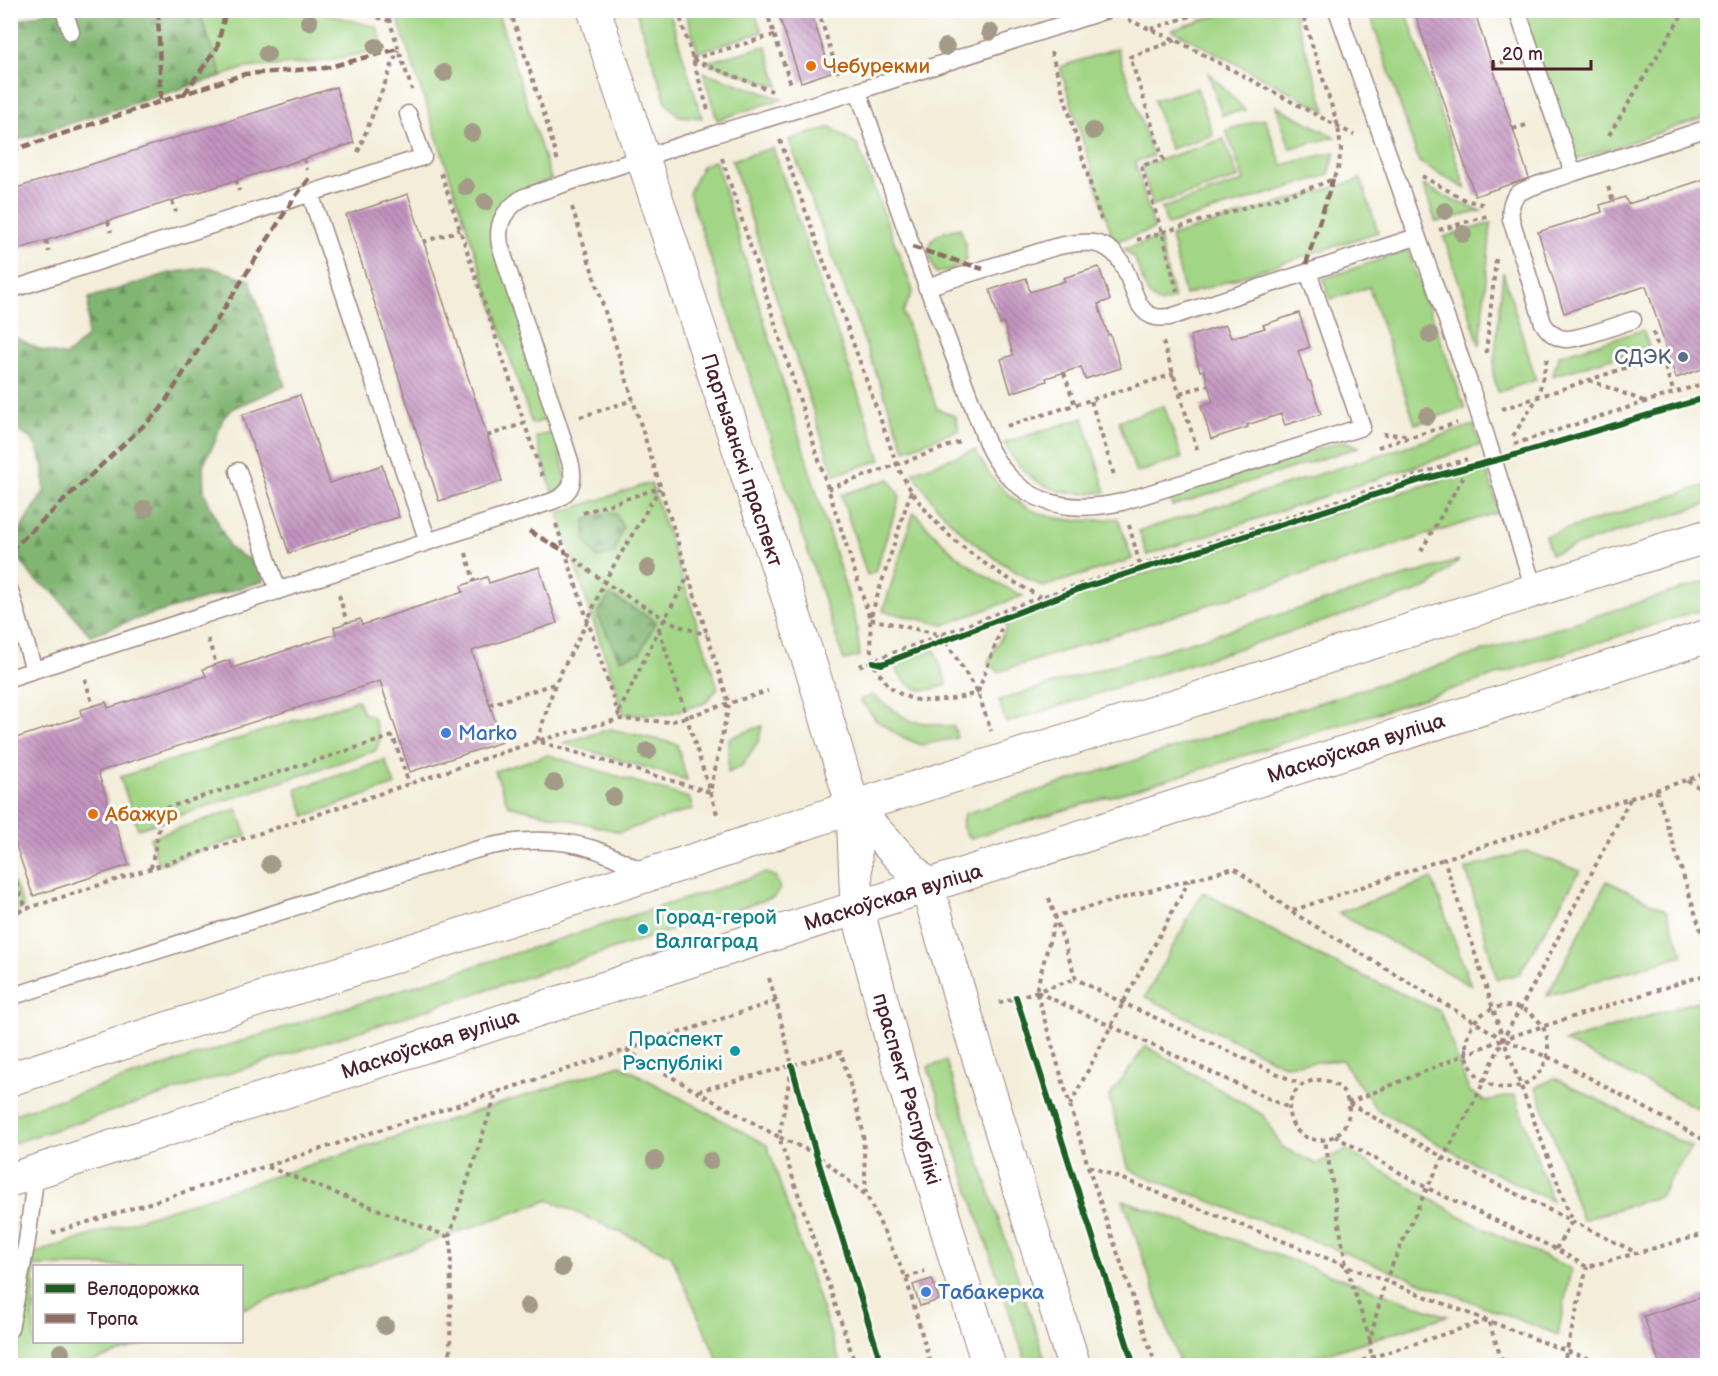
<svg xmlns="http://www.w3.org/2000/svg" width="1718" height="1376" font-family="'Balsamiq Sans',sans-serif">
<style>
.green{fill:#a2d585;stroke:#767a58;stroke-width:1.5}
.forest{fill:url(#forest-firs);stroke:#666a4e;stroke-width:1.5}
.building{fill:url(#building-back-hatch)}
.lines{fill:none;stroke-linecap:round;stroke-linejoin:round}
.lane-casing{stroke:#9e8682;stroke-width:19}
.primary-casing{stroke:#9e8682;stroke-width:35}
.highway-casing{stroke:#9e8682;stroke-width:35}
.path{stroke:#9e8682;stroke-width:4;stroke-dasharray:4.5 4.5;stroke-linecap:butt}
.lane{stroke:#fff;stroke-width:16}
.primary{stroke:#fff;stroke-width:33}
.highway{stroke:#fff;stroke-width:33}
.quiet{stroke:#8d6e63;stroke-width:4.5;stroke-dasharray:9 4.5;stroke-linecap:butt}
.cycleway-casing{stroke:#fff;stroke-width:10}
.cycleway{stroke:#1b5e20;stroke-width:6}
.tree{fill:#a49a88}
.food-dot{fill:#e8710a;stroke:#fff;stroke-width:2}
.service-dot{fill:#5c6f8a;stroke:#fff;stroke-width:2}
.shop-dot{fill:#3f7fe0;stroke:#fff;stroke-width:2}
.culture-dot{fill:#0f9aa8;stroke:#fff;stroke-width:2}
.labels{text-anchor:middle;stroke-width:6;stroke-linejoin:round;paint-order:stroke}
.food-label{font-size:21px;fill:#c56008;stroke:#fff;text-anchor:start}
.service-label{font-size:21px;fill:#4e5e75;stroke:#fff;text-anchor:end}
.street-label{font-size:21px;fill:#4a1f2b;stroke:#fff}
.shop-label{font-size:21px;fill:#366cbe;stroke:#fff;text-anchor:start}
.culture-label{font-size:21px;fill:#0d838f;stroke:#fff;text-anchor:start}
</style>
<defs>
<pattern id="forest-firs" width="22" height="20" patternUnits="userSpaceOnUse" patternTransform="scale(1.5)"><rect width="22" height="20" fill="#81b672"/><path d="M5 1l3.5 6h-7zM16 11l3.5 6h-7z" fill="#6c935e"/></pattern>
<pattern id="building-back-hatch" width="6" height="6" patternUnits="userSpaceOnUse" patternTransform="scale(1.5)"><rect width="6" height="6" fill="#c394c0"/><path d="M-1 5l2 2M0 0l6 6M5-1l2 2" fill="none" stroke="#a0789c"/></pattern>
</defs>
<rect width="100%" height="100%" fill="#fff"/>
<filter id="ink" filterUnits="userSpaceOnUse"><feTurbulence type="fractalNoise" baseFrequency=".0167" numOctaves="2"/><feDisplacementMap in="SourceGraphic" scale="12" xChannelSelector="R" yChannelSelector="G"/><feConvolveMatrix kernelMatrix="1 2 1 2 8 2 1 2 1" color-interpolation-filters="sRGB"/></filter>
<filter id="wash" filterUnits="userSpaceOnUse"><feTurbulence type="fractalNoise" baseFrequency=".008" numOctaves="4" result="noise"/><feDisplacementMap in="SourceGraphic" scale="24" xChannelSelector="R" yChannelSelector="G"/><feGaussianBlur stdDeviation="1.35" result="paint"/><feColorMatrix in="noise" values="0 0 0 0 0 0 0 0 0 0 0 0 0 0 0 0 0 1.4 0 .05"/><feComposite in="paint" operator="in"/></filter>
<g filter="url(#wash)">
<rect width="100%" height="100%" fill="#f3edd9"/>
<!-- green -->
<path class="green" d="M1234,10L1293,11L1326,111L1172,30Z
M199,11H315L377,27L384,49L320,62L245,68L222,76Z
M395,11H497L551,179L512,195L499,207L492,227L551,418L532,424Z
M636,11H669L702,118L679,116L667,104Z
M685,11H754L762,32L698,52Z
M1369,11H1406L1466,189L1419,162Z
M1511,11H1707V117L1569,162Z
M766,46L779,87L706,62Z
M1117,48L1153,156L1135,162L1154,229L1114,242L1060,67Z
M703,72L782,99L717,120Z
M1208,72L1245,110L1222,115Z
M1197,88L1213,135L1170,149L1154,100Z
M1276,106L1335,137L1290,148Z
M1265,119L1282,165L1335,152L1329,175L1167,225L1162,208L1244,181L1226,130Z
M831,127L858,146L913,291L903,312L937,409L955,416L959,430L905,450L789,140Z
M1224,139L1238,178L1153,205L1141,166Z
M773,148L881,460L834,475L732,160Z
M715,160L856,622L860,656L844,660L689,193L702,166Z
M1361,179L1378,232L1185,295L1171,236Z
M1423,185L1454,201L1481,211L1436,222Z
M1491,223L1480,346L1444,237Z
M960,228L966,246V260L954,269L936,273C931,262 924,246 936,236C941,232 953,230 960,228Z
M1159,238L1174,299L1159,303L1148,294L1135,259L1124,249Z
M1408,250L1465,408L1415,424L1369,287L1330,299L1323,279Z
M1503,272L1536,380L1498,392L1493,374Z
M1643,330L1649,347L1552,376L1559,355Z
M1164,406L1182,458L1136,473L1119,421Z
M1083,418L1106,492C1059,498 1027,487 1004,443Z
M1474,425L1480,445L1147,555L1139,531Z
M556,431L567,485L553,494L536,437Z
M1344,441L1359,447L1172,506L1169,495Z
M975,450C1007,511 1051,528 1118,518L1132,559L1043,587C989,558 944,526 913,472Z
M1486,466L1499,512L998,672L988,662L1014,614Z
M890,479L900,497L875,572L867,575L841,495Z
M651,483L718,688L705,703L668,714L624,715L558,513Z
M1707,485V504L1551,554L1545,536Z
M914,512C927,526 939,541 954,553C975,571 998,584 1023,596L944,625L883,611Z
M1459,560L1428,588L1006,723L999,700Z
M1707,581V608L1189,773L971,838C962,832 961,825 964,814Z
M935,650L947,685C941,687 935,689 928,690C912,692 898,676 893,663Z
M872,695L910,721L954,727L957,738L921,745L900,736L876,720L860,700Z
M358,700L363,713L373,717L380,740L375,751L138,829L120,777Z
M762,726L759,740L742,766L728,773L729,738Z
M610,729L677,744L687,780L563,743Z
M548,755L689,798L693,809L620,832L508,805L495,771Z
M385,760L395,785L305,816L296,789Z
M237,809L247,835L159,865L150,838Z
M1526,851L1580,871L1519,974L1497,979L1466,869Z
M765,873L775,876L780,889L774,897L11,1144V1115Z
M1432,879L1471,986L1338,913Z
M1607,881L1666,910L1683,955L1547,996Z
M14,882L24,908L11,913V883Z
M1203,892L1315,954L1440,1011L1469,1091L1485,1101L1515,1095L1552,1201L1468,1160L1377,1110L1342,1060L1284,1065L1145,997Z
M1697,1001L1707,1034V1113L1565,1042Z
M1146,1046L1263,1115L1282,1147L1316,1164L1346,1150L1476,1225L1571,1269L1558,1335L1129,1170L1109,1097Z
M946,1061L1047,1365H1027L928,1067Z
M620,1065L767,1145L841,1365H720L671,1255L549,1200L242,1309V1266H34V1342H150L83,1365H11L10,1261Z
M1555,1078L1691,1147L1660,1196L1582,1220L1536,1087Z
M1123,1200L1447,1316L1291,1365H1180Z"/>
<!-- forest -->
<path class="forest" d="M49,11H199L222,76L11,142L10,23Z
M209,267L250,280L285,386L235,407L223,418L215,442L203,465L204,492L230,548L242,556L257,562L264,581L133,620L90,635L53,592L35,580L19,558L18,533L44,492V466L33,440L11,426V340L17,338L41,350L66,356L87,337L89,298L170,273Z
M603,513L616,514L623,527L614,554L597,558L585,540V520Z
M610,595L656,621L640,653L619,659L597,614Z"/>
<g id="blocks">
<!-- building -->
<path class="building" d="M777,10H810L831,72L801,82Z
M1414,10H1474L1529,178L1475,196Z
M336,87L354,143L10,252V190Z
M1708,178V367L1676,378L1646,286L1564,313L1538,232L1602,212L1600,205L1613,201L1625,197L1628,204Z
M408,194L502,481L439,501L346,215Z
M1099,267L1110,300L1098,304L1108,335L1110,334L1121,368L1085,379L1081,367L1046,378L1047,381L1011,393L1001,359L1013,355L1004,323L1000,324L990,290L1026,278L1030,292L1065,281L1063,278Z
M1299,313L1310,347L1298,351L1308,381H1310L1321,414L1285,425L1281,414L1247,425L1248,427L1211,439L1201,406L1213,402L1204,370L1200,371L1190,336L1226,325L1231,338L1265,328L1263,325Z
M300,395L330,483L382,465L399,517L289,553L242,415Z
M539,567L557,623L472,651L502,742L410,772L380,681L98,772L129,865L33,896L10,828V740L82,716L80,710L106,702L108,708L206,676L203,669L229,660L232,668L336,634L334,627L360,619L362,625L463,592L461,586L487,577L489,583Z
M932,1279L939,1300L920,1306L913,1285Z
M1708,1295V1366H1660L1644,1316Z"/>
</g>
</g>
<g filter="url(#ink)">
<use href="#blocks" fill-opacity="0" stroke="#9e8682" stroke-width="1.5"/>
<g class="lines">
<!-- lane casing -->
<g class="lane-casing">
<path id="lane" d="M64,10L71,32
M1337,10L1470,385L1534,589
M1517,10L1573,173L1708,128
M858,91L912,247L989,448C1018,503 1064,515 1122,502L1362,427L1308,272L1416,237
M1573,173C1560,178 1529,186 1519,193C1511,199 1510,210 1511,219L1543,323C1548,331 1555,338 1565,339C1579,340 1617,325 1633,320
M310,193L428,542
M926,287L1055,247C1068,244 1080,242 1093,243C1138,250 1125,312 1156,317C1160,318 1166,317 1170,317L1308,272
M10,290L423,157L408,114
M238,471L278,591
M10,591L34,670
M10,678L550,502C571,495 576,482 570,461L500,245C496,222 505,209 524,197L715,134L858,91L1107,10
M10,997L475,850C512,840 553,837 590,848C609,853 628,865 646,873
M10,1329L27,1241L36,1172"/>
</g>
<!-- primary casing -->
<g class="primary-casing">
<path id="primary" d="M10,1079L729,849L853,807
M10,1180L757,939L927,886L853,807L815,679L594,10"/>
</g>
<!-- highway casing -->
<g class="highway-casing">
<path id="highway" d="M989,1366L956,1260L891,1037L857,908L853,807C1139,720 1422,624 1708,536
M1074,1366L965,1013L927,886L1708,636"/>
</g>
<!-- path -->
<path class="path" d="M351,10L390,21
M386,10L412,90
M510,10L545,117L558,162
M678,10L708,110
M766,10L791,85
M818,10L838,73
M1128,20L1176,40L1354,135
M1151,29L1209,10
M1176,40L1130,57L1163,159L1141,166L1162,232L1177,291
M1051,52L1101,220
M692,59L774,35
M693,60L772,91
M1492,65L1509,60
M1513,129L1530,124
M1609,135L1685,10
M780,140L897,465C927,528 981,565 1041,597
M358,152L398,50
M722,158L870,619C871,631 869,650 873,661C874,668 881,675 885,681C909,710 946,701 978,693
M304,159L307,170
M441,173L543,479
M1422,176L1465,200L1486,205
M236,180L239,191
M1608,187L1613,201
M172,201L176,212
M572,207L729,704L710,792L537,741L555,684L588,620L604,582L660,488
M108,221L111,232
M1439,230L1487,216
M1137,240L1316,186L1333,179L1338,169L1341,150L1338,126L1301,10
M46,241L49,252
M423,242L460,230
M1653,332L1661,356L1668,354
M1163,342L1198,452
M1486,353L1496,259
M1064,373L1075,405
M1589,380L1646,402
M1180,393L1208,385
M1091,401L1115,478
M1502,409L1661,356L1674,393
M580,417L633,400
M1007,426L1174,374
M1383,434L1408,435
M487,436L525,423
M1513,436L1538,397L1547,359
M1514,444L1708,382
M1378,447L1457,423
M828,489L960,442
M911,491L870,619L942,635L978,693L991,731
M583,513L659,488
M556,524L620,719
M1129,525L1140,565
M1421,551L1470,465
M466,553L474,581
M567,553L604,582L665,619L682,627L707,635
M339,595L347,623
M659,629L718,817
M208,639L216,664
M859,666L1041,597L1467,459
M85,679L93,706
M978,692L1008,610
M489,705L554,684
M619,712L659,629L689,575
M1687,781L1708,792
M1656,790L1708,953
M1630,799L1534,984L1503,1039L1708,974
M10,867L26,908
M151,868L163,809L393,736L409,784
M1049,898L1076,979L1123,1003L1302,1085
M1292,912L1503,1039L1477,1096L1427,1188L1385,1281L1370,1340L1346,1265L1325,1140
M10,914L310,817L537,741L620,719L670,722L768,691
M769,978L776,1001
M1037,992L1289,1108
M999,1003L1076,979
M1466 1047a41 41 0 1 1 82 0a41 41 0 1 1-82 0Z
M626,1050L697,1092L779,1137L856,1366
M1289 1110a30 30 0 1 1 60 0a30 30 0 1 1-60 0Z
M698,1091L841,1052L863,1131L866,1196
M1348,1103L1503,1039L1562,1063L1708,1142
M1349,1103L1444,1158L1637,1253
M1070,1105L1123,1003L1189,881
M1335,1136L1427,1188L1556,1249L1587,1267L1708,1233
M1089,1166L1566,1351L1613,1366
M268,1167L449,1237L451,1244L450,1366
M52,1233C294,1159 535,1080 776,1001L792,1066L779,1137L816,1154L867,1196L906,1278L931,1366
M449,1237L497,1091
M1556,1249L1572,1221L1503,1039L1444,859L1708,773
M906,1278L925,1271
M1370,1340L1371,1357
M1156,1366L1088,1166L1036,991L1056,916L1234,868L1291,911L1444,859
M1345,1366L1488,1320L1504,1366
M1563,1366L1587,1267"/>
<!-- lane -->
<use href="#lane" class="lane"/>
<!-- primary -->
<use href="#primary" class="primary"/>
<!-- highway -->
<use href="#highway" class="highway"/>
<!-- quiet -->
<path class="quiet" d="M158,10L161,102
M184,94L217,48L226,10
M10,151L245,74L325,68L398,49
M912,247L983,269
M1306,264L1333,179
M529,531L566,552
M10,551L160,410L294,198L310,178"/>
<!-- cycleway casing -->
<g class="cycleway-casing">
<path id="cycleway" d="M873,662L882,664L1082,588L1424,479L1508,457L1708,397
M1016,997L1134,1366
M792,1066L816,1154L882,1366"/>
</g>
<!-- cycleway -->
<use href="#cycleway" class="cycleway"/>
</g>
<!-- trees -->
<g class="tree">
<circle cx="309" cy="22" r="9"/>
<circle cx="990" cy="32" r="9"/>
<circle cx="376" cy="47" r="9"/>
<circle cx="946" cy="47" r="9"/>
<circle cx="267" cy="54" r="9"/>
<circle cx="444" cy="73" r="9"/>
<circle cx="1093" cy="131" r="9"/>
<circle cx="472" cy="133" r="9"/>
<circle cx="466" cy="187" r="9"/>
<circle cx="485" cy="202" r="9"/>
<circle cx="1445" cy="211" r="9"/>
<circle cx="1463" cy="234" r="9"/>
<circle cx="1430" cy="335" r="9"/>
<circle cx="1427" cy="416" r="9"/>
<circle cx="145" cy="509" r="9"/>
<circle cx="648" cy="568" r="9"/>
<circle cx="648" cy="751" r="9"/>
<circle cx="554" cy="783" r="9"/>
<circle cx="613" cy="797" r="9"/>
<circle cx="270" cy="864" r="9"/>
<circle cx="655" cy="1160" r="9"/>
<circle cx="710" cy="1161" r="9"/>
<circle cx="562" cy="1268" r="9"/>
<circle cx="528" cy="1306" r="9"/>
<circle cx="385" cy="1326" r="9"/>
<circle cx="61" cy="1352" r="9"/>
</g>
</g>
<!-- markers -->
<g class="food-dot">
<circle cx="811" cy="66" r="6"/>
<circle cx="93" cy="814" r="6"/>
</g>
<circle class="service-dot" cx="1683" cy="357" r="6"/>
<g class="shop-dot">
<circle cx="446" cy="733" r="6"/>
<circle cx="926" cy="1292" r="6"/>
</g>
<g class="culture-dot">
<circle cx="643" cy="929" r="6"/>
<circle cx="735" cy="1051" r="6"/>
</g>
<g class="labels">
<!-- food labels -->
<g class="food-label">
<text x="823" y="73">Чебурекми</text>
<text x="105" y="821">Абажур</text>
</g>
<!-- service labels -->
<g class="service-label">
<text x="1671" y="364">СДЭК</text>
</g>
<!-- street labels -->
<g class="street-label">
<text transform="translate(742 460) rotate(72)" y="7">Партызанскі праспект</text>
<text transform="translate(1356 748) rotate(-18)" y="7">Маскоўская вуліца</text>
<text transform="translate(893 897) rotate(-17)" y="7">Маскоўская вуліца</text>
<text transform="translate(430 1044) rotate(-18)" y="7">Маскоўская вуліца</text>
<text transform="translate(907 1089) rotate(74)" y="7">праспект Рэспублікі</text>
</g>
<!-- shop labels -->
<g class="shop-label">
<text x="458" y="740">Marko</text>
<text x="938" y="1299">Табакерка</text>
</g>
<!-- culture labels -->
<g class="culture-label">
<text x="655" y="924">Горад-герой<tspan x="655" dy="24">Валгаград</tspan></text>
<text x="723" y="1046" text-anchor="end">Праспект<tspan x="723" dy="24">Рэспублікі</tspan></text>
</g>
</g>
<!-- margin -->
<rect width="1718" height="1376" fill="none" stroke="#fff" stroke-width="36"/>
<!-- legend -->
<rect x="33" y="1265" width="210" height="78" fill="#ffffff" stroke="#b7a5aa" stroke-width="1.5"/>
<rect x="45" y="1284" width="30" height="9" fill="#1b5e20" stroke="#b7a5aa" stroke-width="1.5"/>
<text x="87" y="1295" font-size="18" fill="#4a1f2b">Велодорожка</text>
<rect x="45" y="1314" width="30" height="9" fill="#8d6e63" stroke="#b7a5aa" stroke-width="1.5"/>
<text x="87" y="1325" font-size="18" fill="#4a1f2b">Тропа</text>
<!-- scale -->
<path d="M1493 60v9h98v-9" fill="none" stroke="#4a1f2b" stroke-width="3"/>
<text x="1502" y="60" font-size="18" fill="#4a1f2b" stroke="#ffffff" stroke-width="4.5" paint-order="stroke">20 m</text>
</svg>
